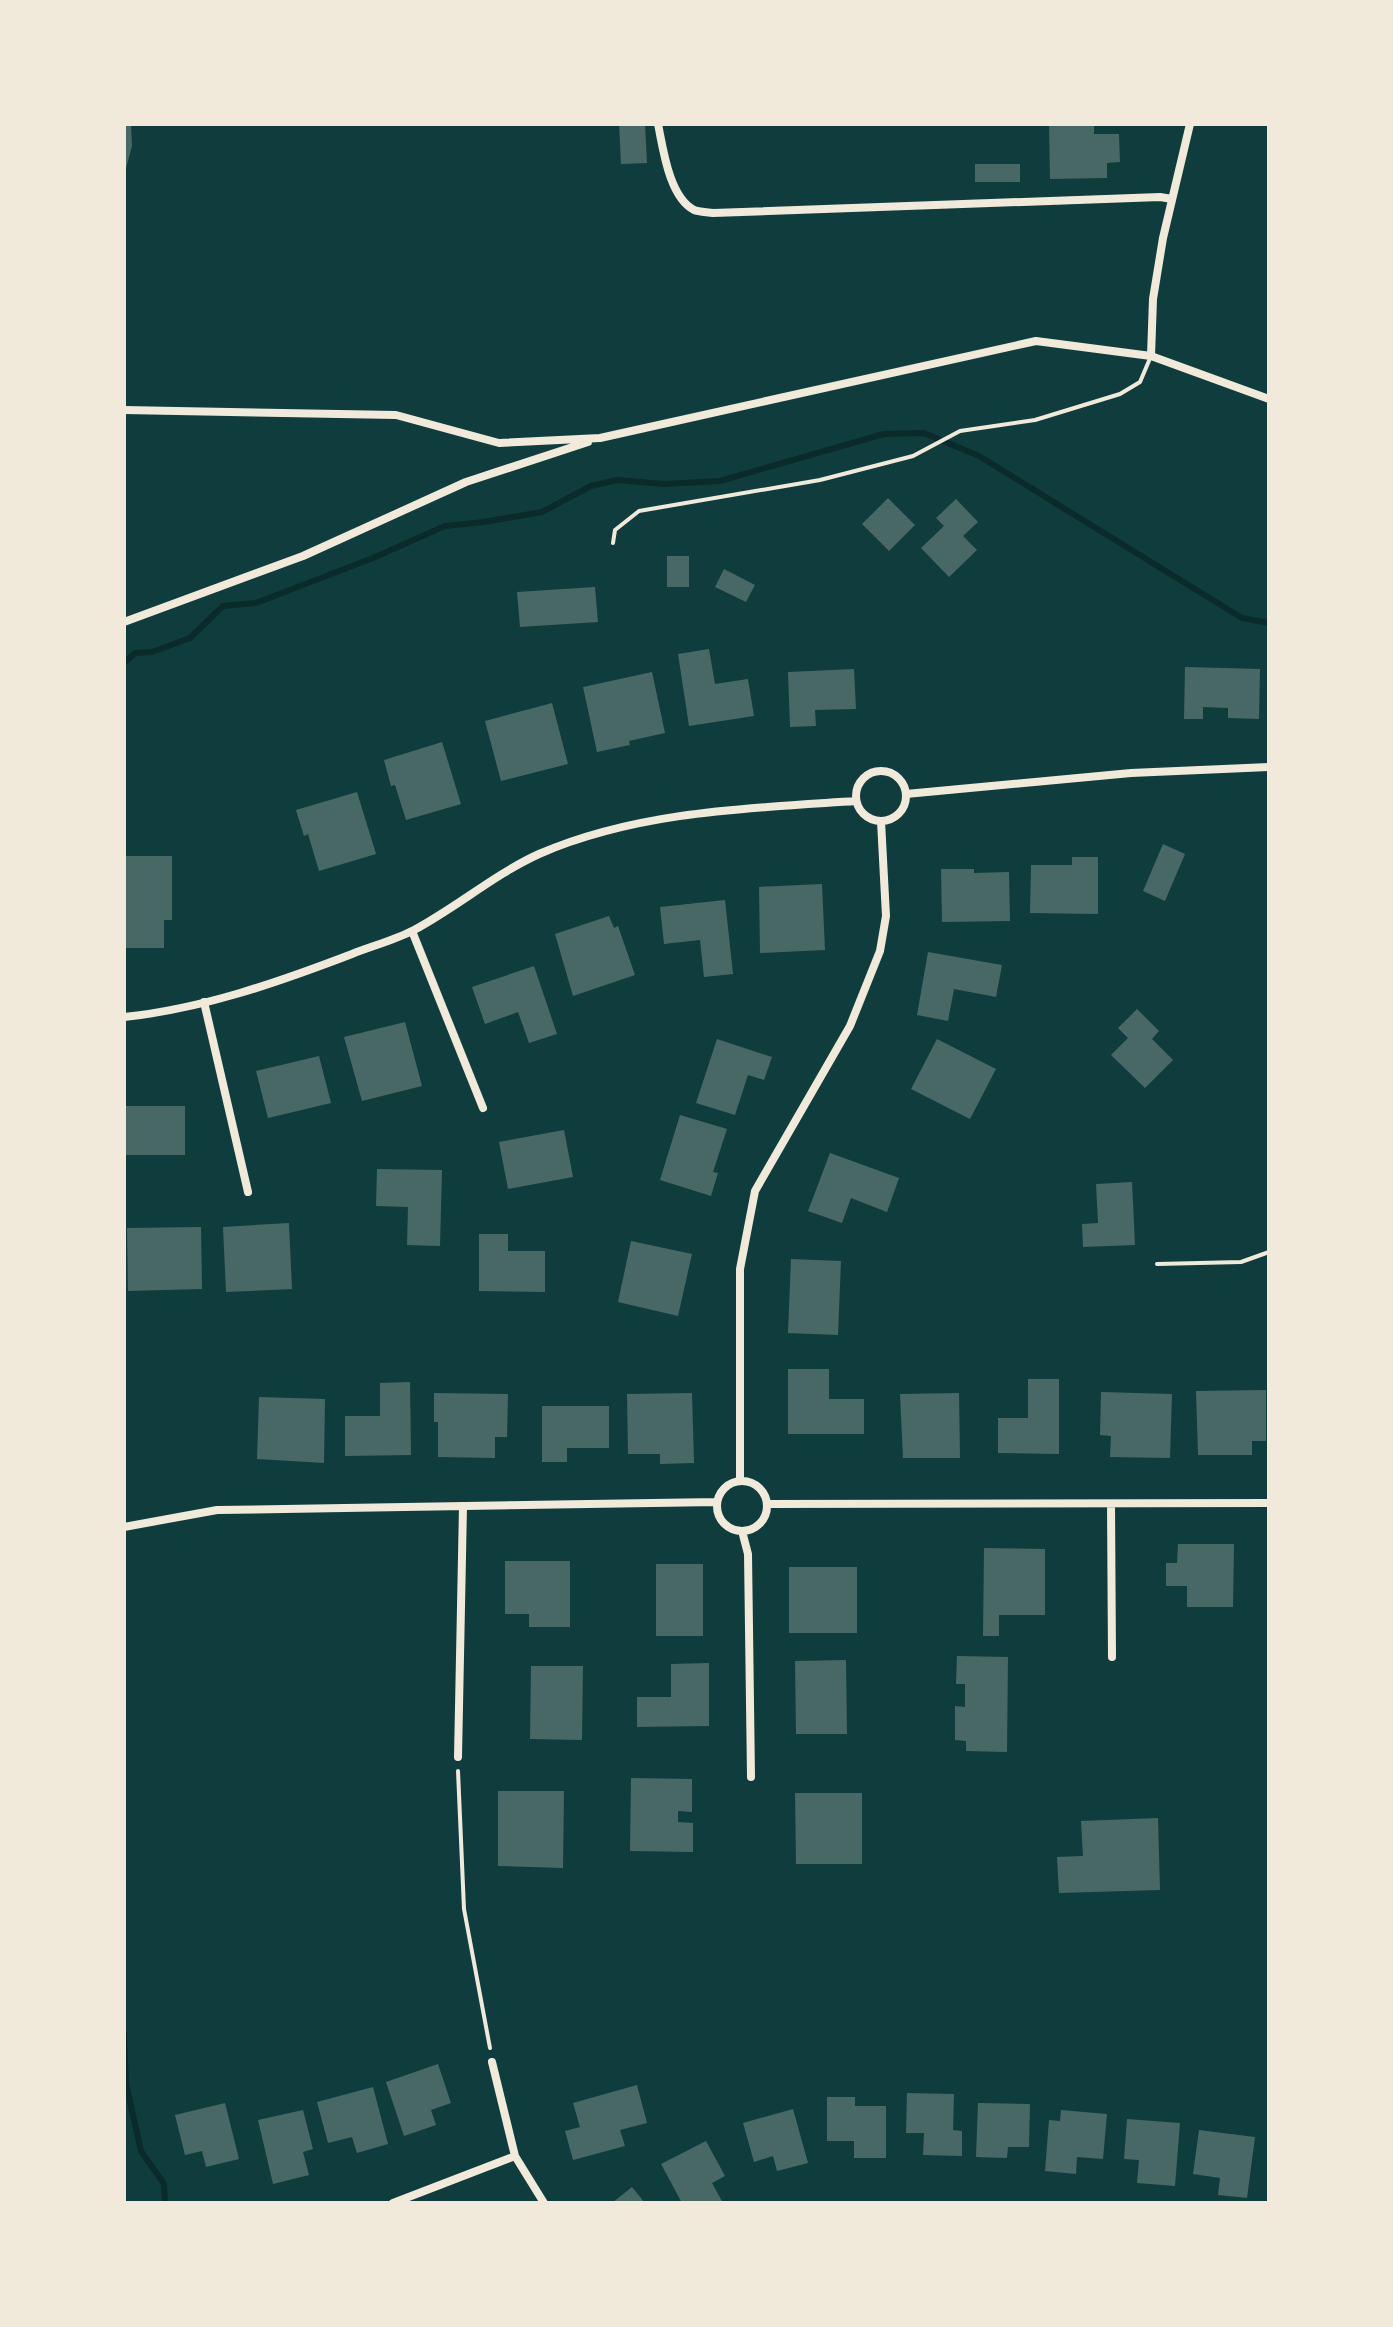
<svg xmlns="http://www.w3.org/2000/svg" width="1393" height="2327" font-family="'Varela Round',sans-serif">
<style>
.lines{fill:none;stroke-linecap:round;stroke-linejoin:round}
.stream{stroke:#0a2a2b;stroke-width:6}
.building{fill:#486865}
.path{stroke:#f1e9da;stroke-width:4}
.service{stroke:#f1e9da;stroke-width:4}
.minor{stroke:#f1e9da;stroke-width:8}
</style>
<rect width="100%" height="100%" fill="#0f3d3e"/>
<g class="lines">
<!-- stream -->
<path class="stream" d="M124,663L135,653L152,652L190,638L223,606L256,603L373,558L445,526L484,522L542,512L591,486L617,480L664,484L720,481L884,434L924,433L979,456L1242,618L1269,623
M124,2034L126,2084L141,2151L164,2184L165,2203"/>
</g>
<!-- building -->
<path class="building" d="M124,124H131L132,146L125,172Z
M619,124H645L647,163L621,164Z
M1049,124H1094V134H1119L1120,162L1107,163V178L1050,179Z
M975,164H1020V182H975Z
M888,498L915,525L889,551L862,524Z
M956,499L978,522L963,536L977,550L949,577L921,548L944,526L936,518Z
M667,556H689V587H667Z
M724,569L755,585L746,602L715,587Z
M595,587L598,622L520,627L517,592Z
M709,649L715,684L748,679L754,716L689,726L678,654Z
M1185,667L1260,669L1259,719L1228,718V708L1203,707V719H1184Z
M854,669L856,709L815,710L816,726L790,727L788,672Z
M652,672L665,733L629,741L630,745L597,752L583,687Z
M552,703L568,764L501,781L485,721Z
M442,742L461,804L406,820L395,785L391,786L384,760Z
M357,792L376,854L319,871L308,834L304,836L296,810Z
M1163,844L1185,854L1165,901L1143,891Z
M124,856H172V920H164V948H124Z
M1072,857H1098V914L1030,913L1031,865H1072Z
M941,869H974V873L1009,872L1010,921L942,922Z
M822,884L825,950L760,953L759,887Z
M725,900L733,974L704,977L700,940L664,944L660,907Z
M609,916L614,928L618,926L635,975L573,996L555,934Z
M928,952L1002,965L996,997L954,989L948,1021L917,1015Z
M534,966L557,1034L529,1043L518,1012L485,1024L472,987Z
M1137,1009L1159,1031L1152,1039L1173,1060L1145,1088L1111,1055L1128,1038L1118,1028Z
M405,1022L422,1086L362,1101L344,1037Z
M717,1039L772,1057L764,1080L748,1075L735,1115L696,1103Z
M937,1039L996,1069L970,1119L911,1089Z
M319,1056L331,1103L268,1118L256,1071Z
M124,1106H185V1155H124Z
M680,1115L727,1129L713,1172L718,1173L711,1196L660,1180Z
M564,1130L573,1177L508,1189L499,1142Z
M830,1153L899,1178L887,1212L851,1198L842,1223L808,1211Z
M377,1169L442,1170L440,1246L407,1245L408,1207L376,1206Z
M1132,1182L1135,1245L1083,1247L1082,1224L1098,1223L1096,1184Z
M289,1223L292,1289L226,1292L223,1227Z
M201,1227L202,1289L128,1291L127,1228Z
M479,1234H508V1251H545V1292L479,1291Z
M631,1241L692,1254L678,1316L618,1302Z
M791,1259L841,1261L838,1335L788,1333Z
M788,1369H829V1399H864V1434H788Z
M1028,1379H1059V1454L998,1453V1418H1028Z
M410,1382L411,1455L345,1456V1416H380V1383Z
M1266,1390V1441H1252V1455H1198L1196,1391Z
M1101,1392L1172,1394L1170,1458L1110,1457L1111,1436L1100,1435Z
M434,1393L508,1394L507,1437H495V1458L438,1457V1422H434Z
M692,1393L694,1463L660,1464V1454H628L627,1394Z
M959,1393L960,1458H903L900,1394Z
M259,1397L325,1399L324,1463L257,1459Z
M542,1406H609V1448H567V1462H542Z
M1178,1544H1234L1233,1607H1187V1586H1166V1563H1177Z
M984,1548L1045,1549V1615H999V1636H983Z
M505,1561H570V1627H529V1614H505Z
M656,1564H703V1636H656Z
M789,1567H857V1633H789Z
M957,1656L1008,1657L1007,1752L966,1751V1741L955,1740V1706L965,1707V1684H956Z
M846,1660L847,1734H796L795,1661Z
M709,1663V1726L637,1727V1697H671V1664Z
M531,1666H583L582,1740L530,1739Z
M631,1778L692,1779V1812L678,1811V1822L693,1823V1852L630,1851Z
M498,1791H564L563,1868L498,1866Z
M795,1793H862V1864H796Z
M1158,1818L1160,1890L1059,1893L1057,1857L1083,1856L1081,1821Z
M438,2064L451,2103L431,2110L436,2125L404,2136L386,2082Z
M637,2085L647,2123L620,2130L625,2146L573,2160L565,2131L580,2127L573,2103Z
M373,2087L388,2144L357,2153L352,2137L328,2143L317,2102Z
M907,2093L954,2094L953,2130L962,2131V2156L923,2155L924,2133H906Z
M827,2097H855V2106H886V2158H854V2141H827Z
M225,2103L239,2159L206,2167L202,2151L185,2155L175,2115Z
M978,2103L1030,2104L1029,2147H1008L1007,2158L976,2157Z
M793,2109L808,2163L777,2171L773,2156L754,2162L743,2123Z
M303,2110L313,2149L303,2152L309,2175L273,2184L258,2120Z
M1061,2110L1107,2114L1103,2159L1077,2157L1076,2174L1045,2171L1049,2120L1060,2121Z
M1127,2119L1180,2123L1175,2186L1137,2183L1139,2160L1124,2159Z
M1199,2130L1255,2137L1247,2198L1218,2195L1220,2178L1193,2174Z
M706,2141L725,2176L712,2183L723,2203H682L661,2164Z
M632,2187L645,2203H612Z"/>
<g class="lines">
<!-- path -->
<path class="path" d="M458,1771L464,1909L490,2048"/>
<!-- service -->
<path class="service" d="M613,543L615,530L639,511L820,480L913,456L960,431L1035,420L1120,394L1140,382L1151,356
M1157,1264L1241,1262L1269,1252"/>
<!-- minor -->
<path class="minor" d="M658,124C663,148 669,197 694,210C699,212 708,212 713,213L1160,197L1172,199
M1151,356L1153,299L1163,238L1190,124
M124,410L396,415L499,443L600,438L1036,341L1151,356L1269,399
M124,622L303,556L466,482L588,442
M856 796a25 25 0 1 1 50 0a25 25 0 1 1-50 0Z
M906,794L1131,773L1269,767
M412,931L483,1108
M204,1002L248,1192
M124,1017C202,1009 279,982 352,954C372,946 395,940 414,930C457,907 495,874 539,854C638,811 750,808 856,801
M740,1480V1269L755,1191L850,1026L880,951L886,916L881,821
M717 1506a25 25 0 1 1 50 0a25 25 0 1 1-50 0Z
M767,1504L1269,1503
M1111,1504L1112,1657
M124,1527L217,1510L717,1502
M742,1531L748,1554L751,1777
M458,1757L463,1506
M492,2062L515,2156L544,2203
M393,2203L515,2156"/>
</g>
<!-- border -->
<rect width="1393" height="2327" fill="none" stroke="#f1e9da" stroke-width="252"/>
</svg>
